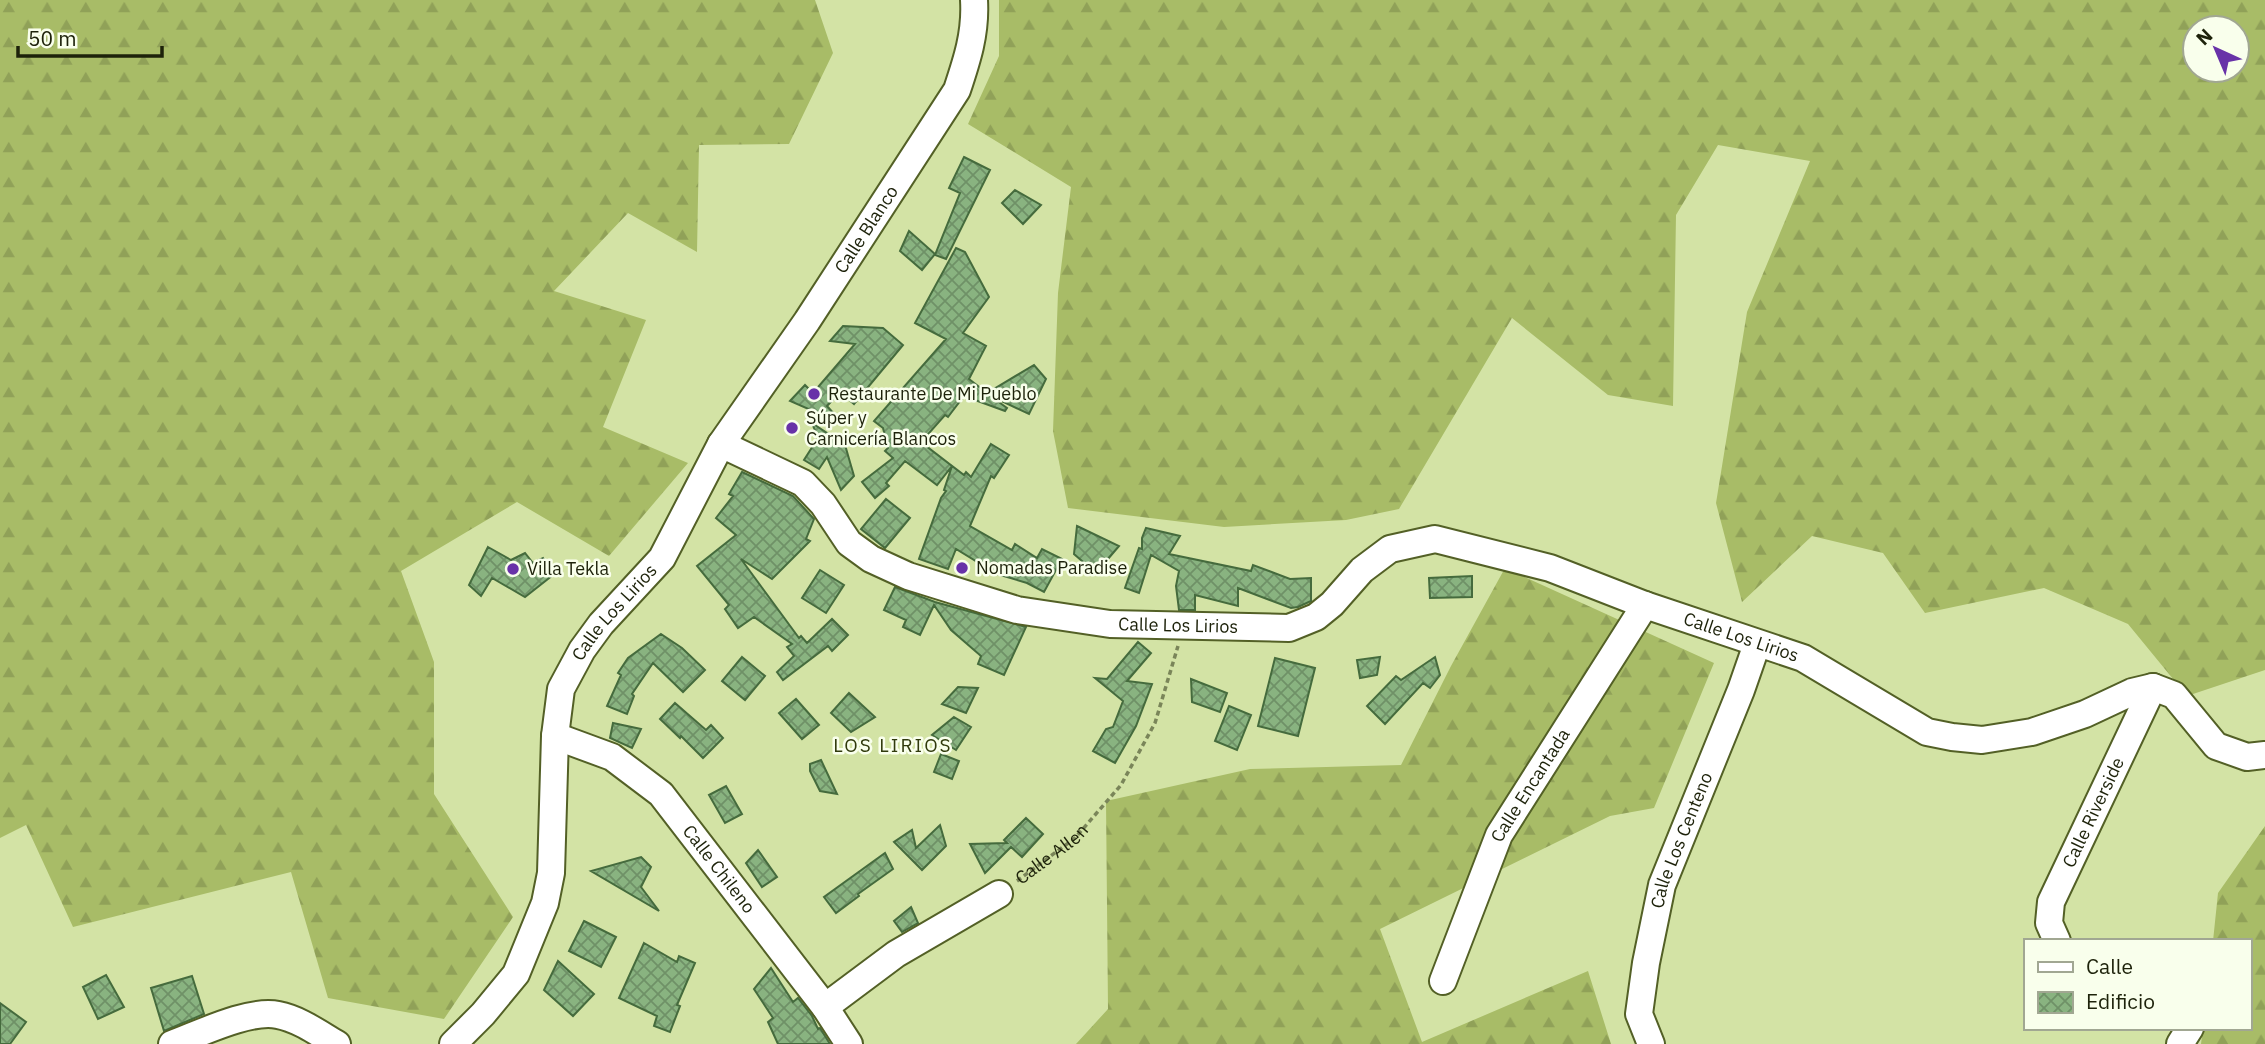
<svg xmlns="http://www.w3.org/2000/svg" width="2265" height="1044" font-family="'IBM Plex Sans',sans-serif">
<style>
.forest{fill:url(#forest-firs);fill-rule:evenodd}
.building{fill:url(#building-cross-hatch);stroke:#456b3d;stroke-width:2}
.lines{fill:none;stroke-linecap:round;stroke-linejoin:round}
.minor-casing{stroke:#536026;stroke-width:30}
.path{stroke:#7a8559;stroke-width:3.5;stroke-dasharray:5 3.5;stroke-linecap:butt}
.minor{stroke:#fff;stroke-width:26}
.poi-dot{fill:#6832a8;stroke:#f9ffec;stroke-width:2.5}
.labels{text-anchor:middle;stroke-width:5;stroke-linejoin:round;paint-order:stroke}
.street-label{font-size:18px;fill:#1d220a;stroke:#f9ffec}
.poi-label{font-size:18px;fill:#1d220a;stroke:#f9ffec;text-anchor:start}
.neighbourhood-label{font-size:19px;letter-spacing:2px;fill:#303a0c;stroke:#f9ffec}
</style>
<defs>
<pattern id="forest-firs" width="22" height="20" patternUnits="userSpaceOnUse" patternTransform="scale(1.75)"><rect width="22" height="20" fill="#a8bc67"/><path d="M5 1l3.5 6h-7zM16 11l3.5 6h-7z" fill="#90a158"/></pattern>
<pattern id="building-cross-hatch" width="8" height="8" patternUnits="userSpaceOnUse" patternTransform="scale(1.75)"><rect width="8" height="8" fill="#89b380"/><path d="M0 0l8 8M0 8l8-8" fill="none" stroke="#6f9167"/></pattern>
</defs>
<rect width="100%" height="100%" fill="#d3e3a5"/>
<!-- forest -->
<path class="forest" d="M0,0H815L833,53L789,144L699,145L697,252L628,213L554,291L646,320L603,427L688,463L609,556L517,502L401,571L434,662V794L513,917L444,1019L328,998L291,872L73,927L26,825L0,838Z
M999,0H2265V670L2187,696L2128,624L2044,588L1925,613L1883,553L1812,536L1742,602L1716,503L1747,312L1810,161L1718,145L1676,215L1673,406L1608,395L1512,318L1399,509L1346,520L1224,527L1068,508L1053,431L1058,293L1071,187L968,124L999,56ZM2195,28H2237V70H2195Z
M1505,568L1714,663L1654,808L1610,816L1380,929L1422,1042L1588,971L1611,1044H1076L1108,1009L1106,801L1250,769L1401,765L1451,666Z
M2265,826V1044H2201L2203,1028H2249V941H2213L2218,893Z"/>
<!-- building -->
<path class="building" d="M964,157L990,170L946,259L935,255L960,193L949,188Z
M1015,190L1041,205L1023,224L1002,203Z
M909,231L935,254L922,270L900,251Z
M956,248L965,252L989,297L963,333L986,346L969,379L987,393L1034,365L1046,379L1029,414L989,395L1007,408L1005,411L964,396L948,417L945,415L921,442L952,466L937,485L905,461L886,483L889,486L875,498L862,482L893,458L885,451L888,448L883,428L874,421L946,339L915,323Z
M843,326L883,328L903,345L854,404L840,392L827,406L843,424L790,401L805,385L813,393L855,344L830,341Z
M812,423L845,445L854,476L841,490L827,457L819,469L804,460L818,438Z
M991,444L1009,455L994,478L991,476L970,526L1012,550L1015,544L1037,558L1042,549L1062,559L1044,592L1027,583L997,574L956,549L948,569L919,559L941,498L946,491L944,490L952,466L964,475L966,472L971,477Z
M742,472L793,496L814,519L806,539L810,541L772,579L741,559L799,638L801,636L807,643L832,619L848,635L832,651L828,646L783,680L777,672L794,656L787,647L792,644L754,617L738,628L725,609L729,605L697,566L736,535L716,518L733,496L729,494Z
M886,499L910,518L885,548L861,529Z
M1077,526L1119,546L1096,573L1074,554Z
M1146,528L1180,536L1169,554L1251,571L1253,565L1290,579L1311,578V601L1298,607L1291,608L1238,588V606L1195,595V610H1179L1176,586L1179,571L1151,555L1139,593L1125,588L1139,548L1142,549V538Z
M488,547L511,560L525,553L533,563L543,558L553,575L525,597L492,578L481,596L469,585Z
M820,570L844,585L826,613L802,598Z
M1472,576V597L1430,598L1429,578Z
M895,587L935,602L1026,627L1004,675L978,664L981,656L951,630L934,605L920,635L903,627L906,620L884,610Z
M661,634L682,648L705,670L683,692L653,663L632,694L634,696L627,714L607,706L621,675L618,673L628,658Z
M1138,642L1151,653L1127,681L1152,684L1136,726L1115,763L1093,751L1106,729L1113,727L1123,701L1095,678L1107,679Z
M742,657L765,676L745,700L722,681Z
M1380,657L1377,675L1360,678L1357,660Z
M1435,657L1440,675L1430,688L1423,683L1385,724L1367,706L1396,676L1401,680Z
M1275,658L1315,668L1298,736L1258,726Z
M1191,679L1227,693L1220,712L1192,702Z
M958,687L978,688L966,713L942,704Z
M849,693L875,717L851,732L831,713Z
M796,699L819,725L802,739L779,713Z
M675,703L706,730L711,725L723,738L703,758L681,736L680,738L660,719Z
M1229,706L1251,715L1237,750L1215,741Z
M954,717L971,727L956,750L932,735Z
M613,723L641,729L632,748L610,738Z
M941,754L959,761L952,779L934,772Z
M821,760L837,794L820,791L810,771V764Z
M726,786L742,814L725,823L709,795Z
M1026,818L1043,834L1022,857L1011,847L985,873L970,844L1007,843L1004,840Z
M940,825L946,846L922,870L894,842L912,830L916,848Z
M758,850L777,877L762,887L746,863Z
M885,853L893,869L858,894L859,896L836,913L824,897Z
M641,857L651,867L641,887L659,911L591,871Z
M911,907L918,923L902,932L894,921Z
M584,921L616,937L601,967L569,951Z
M644,943L677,962L679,956L695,963L677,1005L680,1006L670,1032L654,1026L657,1016L619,998Z
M558,961L594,994L573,1016L544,990Z
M771,968L793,1002L798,998L812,1016L818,1029L820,1028L830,1044H778L768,1022L773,1018L754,989Z
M106,975L124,1007L98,1019L83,987Z
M192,976L204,1014L164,1031L151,988Z
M0,1003L26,1022L10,1044H0Z"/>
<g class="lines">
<!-- minor casing -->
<g class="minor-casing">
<g id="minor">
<path id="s2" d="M721,444L803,483L823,504L849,543L871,559L908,576L1017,610L1110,624L1289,628L1316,617L1332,604L1362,570L1390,549L1435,539L1550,568L1645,605L1803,658L1927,732L1952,737L1982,740L2032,732L2085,714L2132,692L2153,687L2174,695L2216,746L2247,757L2265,755"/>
<path id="s3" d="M555,736L612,757L661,794L825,1007L849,1044"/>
<path id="s4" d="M2057,941L2049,923L2051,902L2153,687"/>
<path id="s5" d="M1443,981L1499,835L1645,605"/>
<path d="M825,1007L896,954L999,894"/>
<path d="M172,1044C199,1034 249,1009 278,1015C299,1019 318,1033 337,1044"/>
<path id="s6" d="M453,1044L483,1014L516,974L545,903L551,873L555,736L561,689L582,650L601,624L662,558L721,444L807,321L957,90C967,60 976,33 974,0"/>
<path id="s7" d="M1651,1044L1639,1014L1646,963L1662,885L1741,690L1757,644"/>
<path d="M2180,1044L2190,1028"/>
</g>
</g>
<!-- path -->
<path class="path" id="s1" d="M1017,881L1075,838L1121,785L1155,723L1178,646"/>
<!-- minor -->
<use href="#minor" class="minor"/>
</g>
<!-- markers -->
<g class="poi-dot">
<circle cx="814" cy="394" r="7"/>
<circle cx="792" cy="428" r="7"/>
<circle cx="962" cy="568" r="7"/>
<circle cx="513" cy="569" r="7"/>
</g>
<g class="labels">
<!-- street labels -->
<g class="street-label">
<text dy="6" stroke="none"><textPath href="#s6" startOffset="940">Calle Blanco</textPath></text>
<text dy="6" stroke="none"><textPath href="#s6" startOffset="480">Calle Los Lirios</textPath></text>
<text dy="6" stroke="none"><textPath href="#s2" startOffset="511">Calle Los Lirios</textPath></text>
<text dy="6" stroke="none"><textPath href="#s2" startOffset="1120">Calle Los Lirios</textPath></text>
<text dy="6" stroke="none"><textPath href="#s5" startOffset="215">Calle Encantada</textPath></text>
<text dy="6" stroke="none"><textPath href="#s4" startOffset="140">Calle Riverside</textPath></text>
<text dy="6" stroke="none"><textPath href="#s7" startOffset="212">Calle Los Centeno</textPath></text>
<text dy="6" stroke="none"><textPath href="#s1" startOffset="44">Calle Allen</textPath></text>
<text dy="6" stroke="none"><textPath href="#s3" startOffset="217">Calle Chileno</textPath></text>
</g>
<!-- poi labels -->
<g class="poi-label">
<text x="828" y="400">Restaurante De Mi Pueblo</text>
<text x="806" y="424">Súper y<tspan x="806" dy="21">Carnicería Blancos</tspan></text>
<text x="976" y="574">Nomadas Paradise</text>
<text x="527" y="575">Villa Tekla</text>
</g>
<!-- neighbourhood labels -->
<g class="neighbourhood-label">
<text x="893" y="752">LOS LIRIOS</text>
</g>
</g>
<!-- legend -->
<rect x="2024" y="939" width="228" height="91" fill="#f9ffec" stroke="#a1a792" stroke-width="2"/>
<rect x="2038" y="962" width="35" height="10" fill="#ffffff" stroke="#a1a792" stroke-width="2"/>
<text x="2086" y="974" font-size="21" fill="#1d220a">Calle</text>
<rect x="2038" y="992" width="35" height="21" fill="url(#building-cross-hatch)" stroke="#a1a792" stroke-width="2"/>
<text x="2086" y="1009" font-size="21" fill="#1d220a">Edificio</text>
<!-- north arrow -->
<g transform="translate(2216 49) rotate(316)"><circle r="33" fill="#f9ffec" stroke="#a1a792" stroke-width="2"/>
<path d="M0-5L12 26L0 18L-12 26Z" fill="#6832a8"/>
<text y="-10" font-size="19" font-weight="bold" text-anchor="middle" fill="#1d220a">N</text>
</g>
<!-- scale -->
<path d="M18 46v10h144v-10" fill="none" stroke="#1d220a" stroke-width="3.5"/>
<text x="28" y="46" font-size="21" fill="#1d220a" stroke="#f9ffec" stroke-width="5" paint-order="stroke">50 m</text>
</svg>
